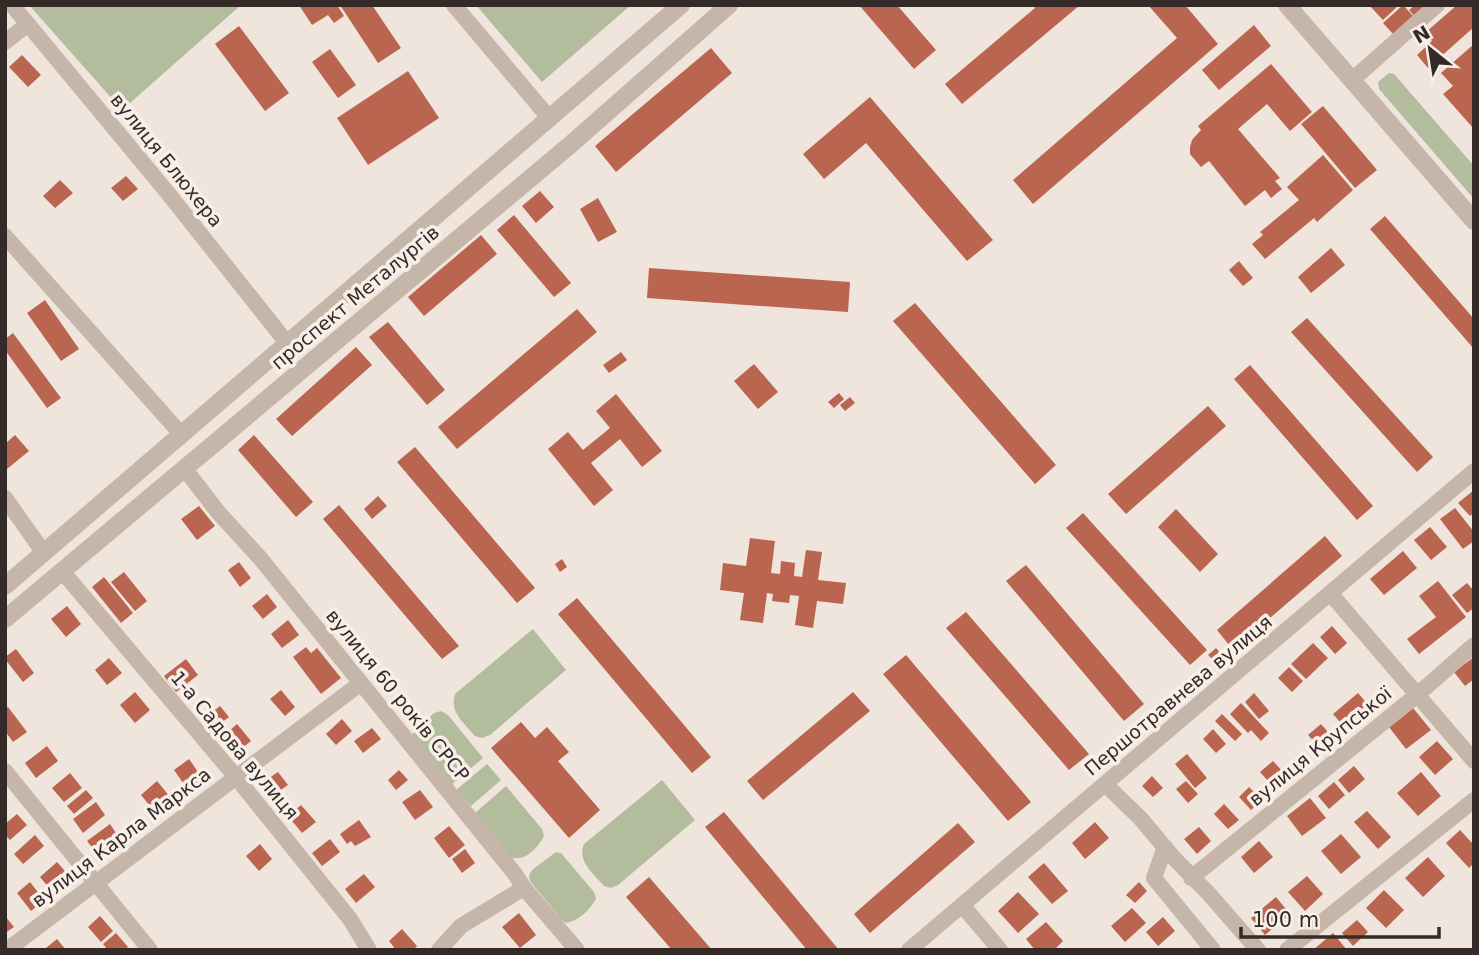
<svg xmlns="http://www.w3.org/2000/svg" width="1479" height="955" font-family="'DejaVu Sans',sans-serif">
<style>
.green{fill:#b3bc9d}
.building{fill:#b96550}
.lines{fill:none;stroke-linecap:round;stroke-linejoin:round}
.minor{stroke:#c6b5a9;stroke-width:16}
.tertiary{stroke:#c6b5a9;stroke-width:18}
.labels{text-anchor:middle;stroke-width:7;stroke-linejoin:round;paint-order:stroke}
.street-label{font-size:19px;fill:#342b28;stroke:#f7efe8}
</style>
<rect width="100%" height="100%" fill="#efe5dc"/>
<!-- green -->
<path class="green" d="M29,5H241L122,110Z
M476,5H631L542,82Z
M1389,73L1394,74L1474,166V199L1379,89L1378,82Z
M533,629L566,670L490,735L482,738L475,736C465,724 449,712 455,694Z
M441,711L448,715L483,758L451,785L412,736L414,732L434,713Z
M487,764L501,780L471,806L456,790Z
M662,780L695,820L618,885L611,888L604,886C593,873 577,862 584,844Z
M506,786L542,829L544,836C538,848 524,863 510,857L475,813Z
M556,852L561,853L594,892L596,899C590,910 578,921 566,923L562,920L530,881L529,875L532,870Z"/>
<!-- building -->
<path class="building" d="M299,5H337L344,16L334,23L328,15L312,25Z
M340,5H372L401,48L378,63Z
M859,5H897L936,50L914,69Z
M1033,5H1080L962,104L945,84L1035,8Z
M1148,5H1185L1218,44L1033,204L1013,180L1177,38Z
M1369,5H1399L1383,20Z
M1403,5L1413,16L1393,34L1383,23Z
M1415,5H1434L1417,19L1409,10Z
M1457,5H1474V27L1428,68L1417,55L1432,41L1425,33Z
M1254,25L1271,46L1219,90L1202,70Z
M239,26L289,93L265,111L215,44Z
M1474,44V129L1443,94L1453,86L1441,73Z
M711,48L732,73L616,172L595,146Z
M330,49L356,85L338,98L312,62Z
M22,55L41,75L28,87L9,67Z
M1271,64L1312,112L1290,131L1267,104L1238,129L1280,178L1275,181L1282,189L1271,198L1265,190L1245,206L1209,161L1201,167L1190,154V147L1192,140L1201,130L1198,126Z
M408,71L439,118L368,165L337,118Z
M870,97L993,240L967,261L866,143L824,179L803,154Z
M1323,106L1377,170L1355,188L1301,124Z
M1323,155L1353,190L1317,222L1314,218L1265,259L1252,244L1263,235L1260,232L1299,200L1287,187Z
M126,176L138,189L123,201L111,188Z
M60,180L73,193L55,208L43,196Z
M540,191L554,207L536,223L522,206Z
M598,198L617,232L598,242L580,209Z
M514,215L571,283L554,297L497,230Z
M1385,216L1474,319V349L1370,229Z
M481,235L497,254L424,316L408,297Z
M1331,248L1345,265L1311,293L1298,277Z
M1239,261L1253,278L1243,286L1229,270Z
M649,268L850,282L848,312L647,298Z
M45,300L79,349L61,361L27,313Z
M915,303L1056,465L1035,484L893,321Z
M577,309L597,332L457,449L438,427Z
M1307,318L1433,457L1417,472L1291,332Z
M388,322L445,390L427,405L369,337Z
M13,333L61,398L47,408L5,350V339Z
M356,347L372,365L292,436L276,419Z
M621,352L627,360L609,373L603,365Z
M754,364L778,392L758,409L734,381Z
M1250,365L1373,506L1357,520L1234,379Z
M839,393L844,399L834,408L828,402Z
M616,394L662,451L642,467L620,439L591,463L613,490L594,506L548,449L568,432L583,450L610,428L596,411Z
M850,397L855,403L845,411L840,405Z
M1208,406L1226,426L1126,514L1108,494Z
M15,435L29,451L7,469L5,467V444Z
M254,435L313,502L296,517L238,450Z
M415,447L535,588L517,603L397,462Z
M1474,490V513L1470,516L1458,503Z
M378,496L387,506L372,519L364,509Z
M339,505L459,646L442,659L323,519Z
M199,506L215,526L197,540L181,519Z
M1455,508L1474,532V541L1463,549L1440,519Z
M1176,509L1218,554L1200,572L1158,527Z
M1083,513L1207,650L1190,665L1066,528Z
M1430,527L1447,547L1431,560L1414,540Z
M1325,536L1342,556L1233,650L1217,630Z
M750,538L775,541L771,573L780,574L781,561L795,563L794,576L802,577L806,550L822,552L818,580L846,583L843,604L817,601L813,628L795,625L799,596L790,595L789,603L772,601L773,594L767,593L763,623L740,620L744,593L720,590L723,563L746,566Z
M1403,551L1417,568L1384,595L1370,579Z
M562,559L567,567L560,572L555,564Z
M239,562L251,578L240,587L228,570Z
M1026,565L1144,704L1124,721L1006,581Z
M124,572L147,601L135,611L111,582Z
M104,577L133,613L121,623L92,587Z
M1438,581L1466,617L1419,654L1407,639L1436,617L1419,596Z
M1467,583L1474,591V608L1467,613L1452,595Z
M267,594L277,607L263,619L252,606Z
M577,598L711,757L692,773L558,614Z
M67,606L81,624L66,637L51,619Z
M966,612L1089,754L1069,770L946,628Z
M288,620L299,635L282,648L271,634Z
M1332,626L1347,643L1335,654L1320,637Z
M1313,643L1328,658L1306,679L1291,664Z
M306,647L311,653L317,648L341,678L321,694L293,657Z
M1216,648L1224,657L1216,663L1208,655Z
M16,649L34,673L23,682L5,659V657Z
M906,655L1031,802L1008,821L883,674Z
M1474,657V679L1465,686L1454,672Z
M109,658L122,673L107,685L95,670Z
M186,659L198,675L176,692L164,676Z
M1289,667L1303,681L1292,692L1278,678Z
M281,690L295,707L285,716L270,699Z
M135,692L150,710L135,723L120,705Z
M853,692L870,711L763,800L747,781Z
M1254,693L1269,711L1259,719L1245,702Z
M1358,693L1370,707L1345,728L1333,714Z
M1241,703L1269,733L1261,741L1251,730L1248,733L1230,714Z
M220,706L229,717L213,729L205,718Z
M8,707L27,732L13,742L5,731V709Z
M1413,708L1431,730L1406,749L1389,727Z
M1222,714L1242,734L1235,741L1215,721Z
M342,719L352,731L336,745L326,734Z
M521,722L535,738L547,727L569,752L558,761L600,810L569,838L491,748Z
M237,724L251,741L241,749L228,732Z
M1321,724L1335,740L1323,751L1308,735Z
M372,728L381,739L363,753L354,741Z
M1213,729L1226,744L1216,753L1203,739Z
M1437,741L1453,759L1435,775L1419,757Z
M47,746L58,761L36,778L25,763Z
M1187,754L1207,778L1195,788L1175,764Z
M189,759L203,779L188,790L174,770Z
M1273,761L1288,777L1275,789L1260,772Z
M1354,766L1365,779L1349,793L1338,780Z
M399,770L408,780L396,790L388,780Z
M278,772L288,785L272,796L262,783Z
M1421,772L1441,796L1418,816L1397,793Z
M70,773L82,788L64,802L52,788Z
M1152,776L1163,788L1153,797L1142,786Z
M157,781L171,798L155,812L141,795Z
M1186,781L1198,794L1188,803L1176,789Z
M1334,782L1345,795L1329,809L1318,796Z
M1249,787L1262,800L1251,810L1239,797Z
M86,790L93,798L74,814L67,806Z
M420,790L433,807L415,820L402,802Z
M1310,798L1326,818L1302,836L1287,816Z
M96,802L105,815L83,833L73,819Z
M1224,804L1239,820L1228,829L1214,814Z
M301,805L316,822L302,833L288,816Z
M1367,811L1391,837L1378,849L1354,822Z
M724,812L839,950H807L705,827Z
M17,814L27,825L10,840L5,835V824Z
M359,820L371,837L355,846L351,841L347,844L340,834Z
M1095,822L1109,838L1085,859L1072,843Z
M958,823L975,842L870,933L854,914Z
M110,824L120,839L98,855L87,841Z
M449,826L465,845L449,858L434,838Z
M1199,827L1211,841L1197,854L1184,839Z
M1460,830L1474,845V863L1469,868L1446,843Z
M1341,834L1361,857L1341,874L1321,851Z
M35,835L44,846L23,864L14,854Z
M330,839L340,852L322,866L312,853Z
M1259,841L1273,857L1254,873L1241,857Z
M260,844L272,859L259,871L246,856Z
M465,849L475,863L462,873L452,859Z
M1428,857L1445,876L1423,897L1405,878Z
M57,862L72,879L54,894L40,877Z
M1044,863L1068,891L1052,904L1028,877Z
M364,874L375,887L356,903L345,889Z
M1307,876L1323,894L1305,911L1288,892Z
M649,877L712,950H672L626,897Z
M30,882L44,900L31,911L17,893Z
M1139,882L1147,891L1135,903L1126,895Z
M1384,890L1404,910L1386,928L1366,908Z
M1018,892L1039,914L1018,933L998,911Z
M1276,897L1290,914L1265,935L1251,918Z
M1132,908L1146,923L1125,942L1111,926Z
M519,913L536,935L520,948L502,927Z
M5,916L14,927L5,933Z
M100,916L113,931L101,942L88,927Z
M1163,917L1175,931L1158,946L1146,932Z
M1357,920L1368,932L1353,946L1342,933Z
M1046,922L1063,941L1054,950H1035L1026,939Z
M402,929L417,946L413,950H396L389,941Z
M116,933L128,947L125,950H108L103,944Z
M1333,933L1347,950H1313Z
M57,939L66,950H48L46,948Z"/>
<g class="lines">
<!-- minor -->
<path class="minor" d="M12,5L167,192L287,343
M454,5L550,119
M5,42L28,24
M1352,80L1437,5
M5,236L181,434
M184,468L218,512L260,558L515,874L524,888L577,950
M5,498L44,553
M62,571L236,777L350,919L369,950
M1330,593L1474,761
M5,771L150,950
M1105,784L1141,819L1172,856L1209,894L1258,950
M1165,847L1154,878L1213,950
M1191,878L1417,695L1474,645
M962,905L1000,950
M7,950L361,683
M439,950L461,926L524,888
M909,950L1474,471
M1287,950L1474,800"/>
<!-- tertiary -->
<path class="tertiary" d="M1287,5L1474,221
M5,586L681,5
M5,619L570,145L729,5"/>
</g>
<g class="labels">
<!-- street labels -->
<g class="street-label">
<text transform="translate(167 160) rotate(51)" y="7">вулиця Блюхера</text>
<text transform="translate(355 297) rotate(-40)" y="7">проспект Металургів</text>
<text transform="translate(398 695) rotate(51)" y="7">вулиця 60 років СРСР</text>
<text transform="translate(1178 695) rotate(-40)" y="7">Першотравнева вулиця</text>
<text transform="translate(235 745) rotate(50)" y="7">1-а Садова вулиця</text>
<text transform="translate(1320 746) rotate(-39)" y="7">вулиця Крупської</text>
<text transform="translate(121 837) rotate(-37)" y="7">вулиця Карла Маркса</text>
</g>
</g>
<!-- border -->
<rect width="1479" height="955" fill="none" stroke="#342b28" stroke-width="14"/>
<!-- north arrow -->
<g transform="translate(1430 49) rotate(330)" stroke="#f7efe8" stroke-width="5" paint-order="stroke">
<path d="M0-5L12 26L0 18L-12 26Z" fill="#342b28"/>
<text y="-10" font-size="19" font-weight="bold" text-anchor="middle" fill="#342b28">N</text>
</g>
<!-- scale -->
<path d="M1241 927v10h198v-10" fill="none" stroke="#342b28" stroke-width="3.5"/>
<text x="1252" y="927" font-size="21" fill="#342b28" stroke="#f7efe8" stroke-width="5" paint-order="stroke">100 m</text>
</svg>
